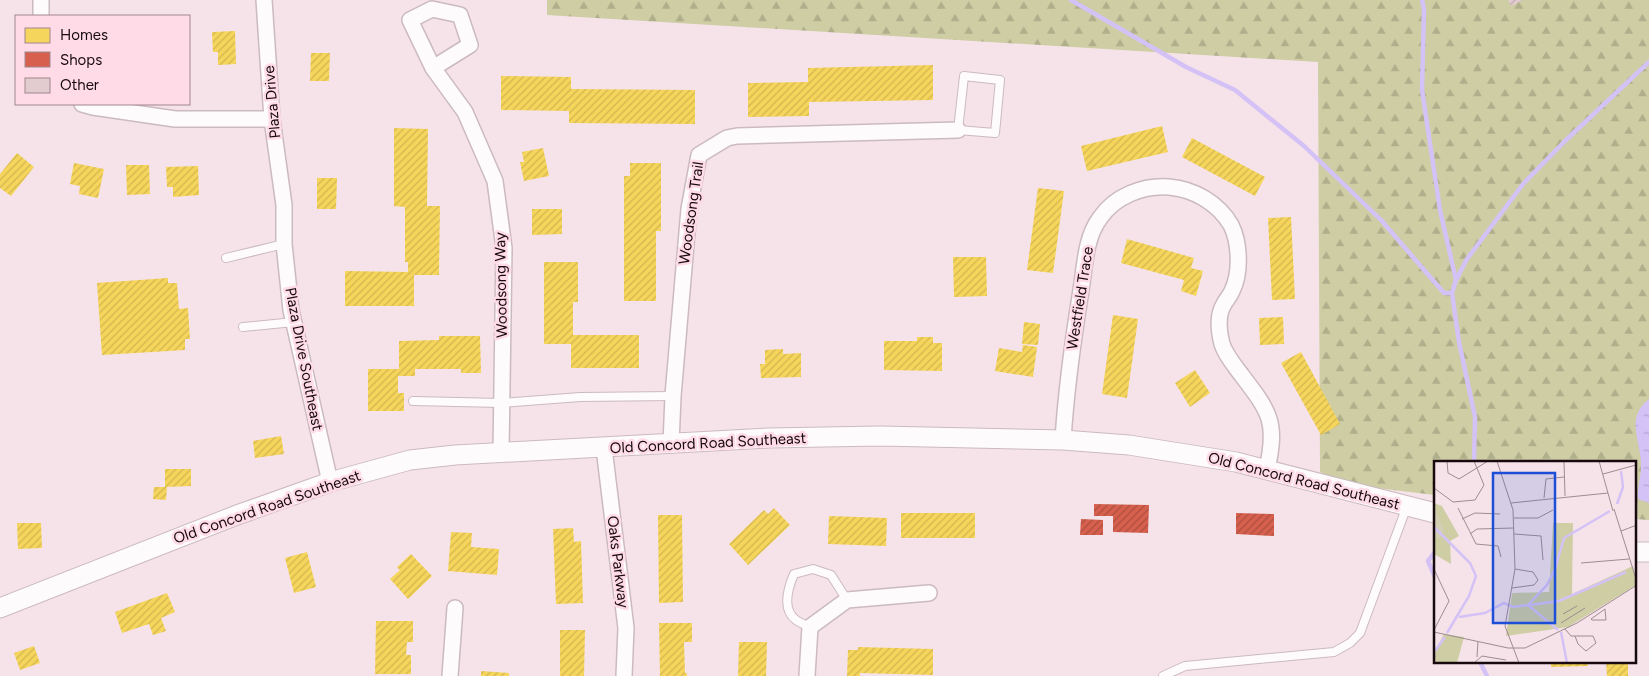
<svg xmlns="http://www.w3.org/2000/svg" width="1649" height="676" font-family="Figtree,sans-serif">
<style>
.forest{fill:url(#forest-firs)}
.water{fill:url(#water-ripples)}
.homes{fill:url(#homes-hatch)}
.shops{fill:url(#shops-hatch)}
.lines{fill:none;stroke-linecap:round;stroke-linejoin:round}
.stream{stroke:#d4c1f6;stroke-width:4.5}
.building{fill:url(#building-hatch)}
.service-casing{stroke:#cbbabf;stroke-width:10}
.minor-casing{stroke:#cbbabf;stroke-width:18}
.tertiary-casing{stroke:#cbbabf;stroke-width:21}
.service{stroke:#fefbfc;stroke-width:8}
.minor{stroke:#fefbfc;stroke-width:15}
.tertiary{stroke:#fefbfc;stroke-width:19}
.labels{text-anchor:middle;stroke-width:5;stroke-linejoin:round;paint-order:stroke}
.street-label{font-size:15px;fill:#17090e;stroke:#fedbe6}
.inset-river{fill:none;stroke:#d4c1f6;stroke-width:2.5}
.inset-road{fill:none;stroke:#9d8c91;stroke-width:1}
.view{fill:#1d4ed8;fill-opacity:0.15;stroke:#1d4ed8;stroke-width:2.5}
.inset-edge{fill:none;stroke:#17090e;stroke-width:2.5}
</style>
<defs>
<pattern id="forest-firs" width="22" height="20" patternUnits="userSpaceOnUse" patternTransform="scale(1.25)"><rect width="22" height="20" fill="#cecda4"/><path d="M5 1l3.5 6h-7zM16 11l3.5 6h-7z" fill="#b0af8c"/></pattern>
<pattern id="water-ripples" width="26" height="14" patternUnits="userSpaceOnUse" patternTransform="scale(1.25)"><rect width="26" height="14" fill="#d4c1f6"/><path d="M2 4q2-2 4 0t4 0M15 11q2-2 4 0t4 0" fill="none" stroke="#b5a4d2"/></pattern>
<pattern id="homes-hatch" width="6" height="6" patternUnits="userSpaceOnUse" patternTransform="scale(1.25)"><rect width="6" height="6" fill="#f6d55c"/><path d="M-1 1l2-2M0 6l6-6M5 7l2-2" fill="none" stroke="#d2b64f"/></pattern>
<pattern id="shops-hatch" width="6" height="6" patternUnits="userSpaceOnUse" patternTransform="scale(1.25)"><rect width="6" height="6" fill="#d6604d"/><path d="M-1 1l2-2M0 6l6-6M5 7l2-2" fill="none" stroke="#ad4d3e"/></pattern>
<pattern id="building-hatch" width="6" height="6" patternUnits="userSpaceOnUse" patternTransform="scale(1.25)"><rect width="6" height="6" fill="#e2cccf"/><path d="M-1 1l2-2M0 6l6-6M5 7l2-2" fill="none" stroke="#c1aeb1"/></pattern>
</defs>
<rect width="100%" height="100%" fill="#f6e3e9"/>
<!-- forest -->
<path class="forest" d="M547,0H1649V520L1635,519V462H1435V495L1343,484L1320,472L1318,62L547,15Z"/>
<!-- water -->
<path class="water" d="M1649,399V503L1638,499C1637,487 1641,478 1641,467C1642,443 1624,418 1649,399Z"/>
<!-- homes -->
<path class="homes" d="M235,31L236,64L218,65V52H213L212,32Z
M311,53H330L329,81H310Z
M933,65V100L809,102V116L748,117V83L808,82V68Z
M501,76L571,77V89L695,90V124L569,123V111L501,110Z
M1162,126L1168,152L1087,171L1081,146Z
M394,128L428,129L427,206H440L439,275H414V306H345V271L408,272V262H405V207L394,206Z
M1192,138L1265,177L1255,196L1182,157Z
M543,148L549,176L524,181L520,162H524L522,152Z
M17,153L34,167L11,196L0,188V174Z
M74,163L104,169L98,198L79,194L80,186L70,184Z
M630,163H661V231H656V301H624V176H630Z
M126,165H149L150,194L127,195Z
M198,166L199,195L173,197V187H167L166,167Z
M317,178H337L336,209H317Z
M1038,188L1064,191L1053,273L1027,270Z
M532,209H562V234L532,235Z
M1291,217L1295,299L1272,300L1268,218Z
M1127,239L1194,258L1191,268L1203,271L1196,296L1181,291L1184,280L1121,263Z
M953,257H986L987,296L954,297Z
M544,262H578V302H573V335H639V368H571V344H544Z
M168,278V283H177L179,309L188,308L190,339H185V350L102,355L97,283Z
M1113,315L1138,319L1127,398L1102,394Z
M1283,317L1284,344L1260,345L1259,318Z
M1024,322L1040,324L1038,345L1022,344Z
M439,336H480L481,373H461V369H415V376H398V393H404V411H368V369H399V341L439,340Z
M917,337H933V343H942V371L884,370V341H917Z
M1023,345L1037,347L1033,377L995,371L999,348L1022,352Z
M783,349V354L801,353V377L761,378L760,364H765V350Z
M1301,352L1340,424L1321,435L1281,363Z
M1195,370L1210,393L1190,407L1175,383Z
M281,436L284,454L255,458L253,441Z
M165,469H191V486L165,487Z
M154,487H167L166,500L153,499Z
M774,508L790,525L748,565L729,544L764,510L768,514Z
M901,513H975V538H901Z
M658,515H682L683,602L659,603Z
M829,516L887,518L886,546L828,544Z
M17,523H41L42,548L18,549Z
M573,528L574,542L581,541L583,603L556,604L553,529Z
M451,532L472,533L471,547L499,549L497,575L448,571Z
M307,552L316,587L294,593L285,558Z
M411,554L432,576L408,599L390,579L400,570L397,567Z
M167,593L175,612L161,618L166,631L153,635L149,624L122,633L115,612Z
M376,621H413V642H407L406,655H411V674H375Z
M659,623H692V642H684L685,673H687V676H660Z
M560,630H585L584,676H560Z
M739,642H767L766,676H738Z
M34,646L40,663L20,670L14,653Z
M858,647L933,649V675L860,673V676H847L848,650H858Z
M1551,662H1587L1588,666L1551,667Z
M1606,662H1628V676H1607Z
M481,671L509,673V676H481Z"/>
<!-- shops -->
<path class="shops" d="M1094,504L1149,505L1148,533L1113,532V516H1094Z
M1236,513L1274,514V536L1236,534Z
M1081,519L1103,520V535H1080Z"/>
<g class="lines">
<!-- stream -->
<path class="stream" d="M1071,0L1186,67L1235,90L1304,146L1381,220L1444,293H1452
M1422,0L1424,9L1422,90L1440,210L1456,280
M1474,462L1475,417L1459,342L1452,293L1456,280L1467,259L1523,184L1565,141L1649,62
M1435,552L1428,561L1435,577
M1480,662L1487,676"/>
</g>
<!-- building -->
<path class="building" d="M1508,0H1523L1511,6Z"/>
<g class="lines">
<!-- service casing -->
<g class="service-casing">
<path id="service" d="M964,76L1000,80L995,133L958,130Z
M226,258L284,244
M243,327L294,322
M413,401L501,403L580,397L673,396
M810,627C806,625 800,623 796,620C781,609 788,588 794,574L813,569L831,575L847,600
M1163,676L1185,666L1334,652L1350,643L1360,633L1407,506"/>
</g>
<!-- minor casing -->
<g class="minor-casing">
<path id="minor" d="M41,0V16
M264,0L272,119L284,205V244L291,310L330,482
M433,68L470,45L460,15L432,9L410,20L433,68L465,112L495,181L504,248L501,453
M82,104L93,107L175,119H272
M1063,440C1066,390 1073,340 1081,290C1085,266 1085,238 1100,218C1115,196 1143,185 1169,187C1194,189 1218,203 1231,225C1240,243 1241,273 1232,291C1230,296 1226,300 1224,304C1217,315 1219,332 1222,344C1225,354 1234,365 1240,373C1269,411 1278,421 1267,469
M671,444L673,396L689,209L699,155L727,138L737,136L958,130
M604,448L626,628L624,676
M450,676L455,608
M807,676L810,627L847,600L929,593"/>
</g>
<!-- tertiary casing -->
<g class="tertiary-casing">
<path id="tertiary" d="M1635,552H1649
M0,608L237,515L330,482L410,460L455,455L769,438L880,436L1063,440L1129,445L1236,462L1435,513"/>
</g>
<!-- service -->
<use href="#service" class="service"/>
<!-- minor -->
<use href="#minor" class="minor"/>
<!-- tertiary -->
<use href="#tertiary" class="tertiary"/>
</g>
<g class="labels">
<!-- street labels -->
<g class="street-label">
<text transform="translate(272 102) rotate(-95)" y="5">Plaza Drive</text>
<text transform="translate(691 213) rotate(-82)" y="5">Woodsong Trail</text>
<text transform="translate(501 285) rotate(-91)" y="5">Woodsong Way</text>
<text transform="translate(1080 298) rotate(-81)" y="5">Westfield Trace</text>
<text transform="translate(304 359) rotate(79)" y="5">Plaza Drive Southeast</text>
<text transform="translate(708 443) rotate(-3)" y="5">Old Concord Road Southeast</text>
<text transform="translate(1304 481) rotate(14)" y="5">Old Concord Road Southeast</text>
<text transform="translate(267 507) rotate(-19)" y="5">Old Concord Road Southeast</text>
<text transform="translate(618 562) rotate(83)" y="5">Oaks Parkway</text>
</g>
</g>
<!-- overview -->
<g transform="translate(1434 461)">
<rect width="202" height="202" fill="#f6e3e9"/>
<path d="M0,42L8,45L25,75L16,80L17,103L0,93ZM119,62H139L138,133L199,105L202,124L134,166L72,175L78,132L115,131ZM10,173L30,176L23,202H0V192Z" fill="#cecda4"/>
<path d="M0,47L10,69L7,76L0,78Z" fill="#d2cfb5"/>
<path class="inset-river" d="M183,43L189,26L187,10M0,66L36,102L42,115L35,135L13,172M94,144L113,124L121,108L130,77L176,50M96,144L125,140L192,111M25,156L51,152L70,142L79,146L94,144L124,169M127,171L133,202M0,191L11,176"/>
<path class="inset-road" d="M13,0L14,12L25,18L54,0M63,0L79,49L81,108L71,165L85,202M130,0L131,35M165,0L179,50M202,0L203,42M169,13L202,4M0,27L19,41L41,39L50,24L40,0M110,37L112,18L130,16M77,42L174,32M24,47L42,83L64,85L67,96M180,48L203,121M80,57H104L119,49M28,58L41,52L66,53M187,70L203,64M36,73L43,68L80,67M80,73L107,75L109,99M147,102L195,98M0,108L15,140L0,169M78,127L100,124L104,119L99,111L81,108M171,148L172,159H158L157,158ZM129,153L143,145M127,162L151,147M131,168L137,175H159L162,182L152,190L144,183L141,175M0,171L74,187H91L143,162L203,124M43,196L44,180M40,202L48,195L72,199"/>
<path class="view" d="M59,12H121V162H59Z"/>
<rect width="202" height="202" class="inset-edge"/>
</g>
<!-- legend -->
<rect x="15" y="15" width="175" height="90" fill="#fedbe6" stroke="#a28790"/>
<rect x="25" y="28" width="25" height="15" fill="#f6d55c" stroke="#a28790"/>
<text x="60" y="40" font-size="15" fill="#17090e">Homes</text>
<rect x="25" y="52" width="25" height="15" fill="#d6604d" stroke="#a28790"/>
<text x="60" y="65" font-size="15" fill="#17090e">Shops</text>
<rect x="25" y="78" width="25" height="15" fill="#e2cccf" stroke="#a28790"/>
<text x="60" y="90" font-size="15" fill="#17090e">Other</text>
</svg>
